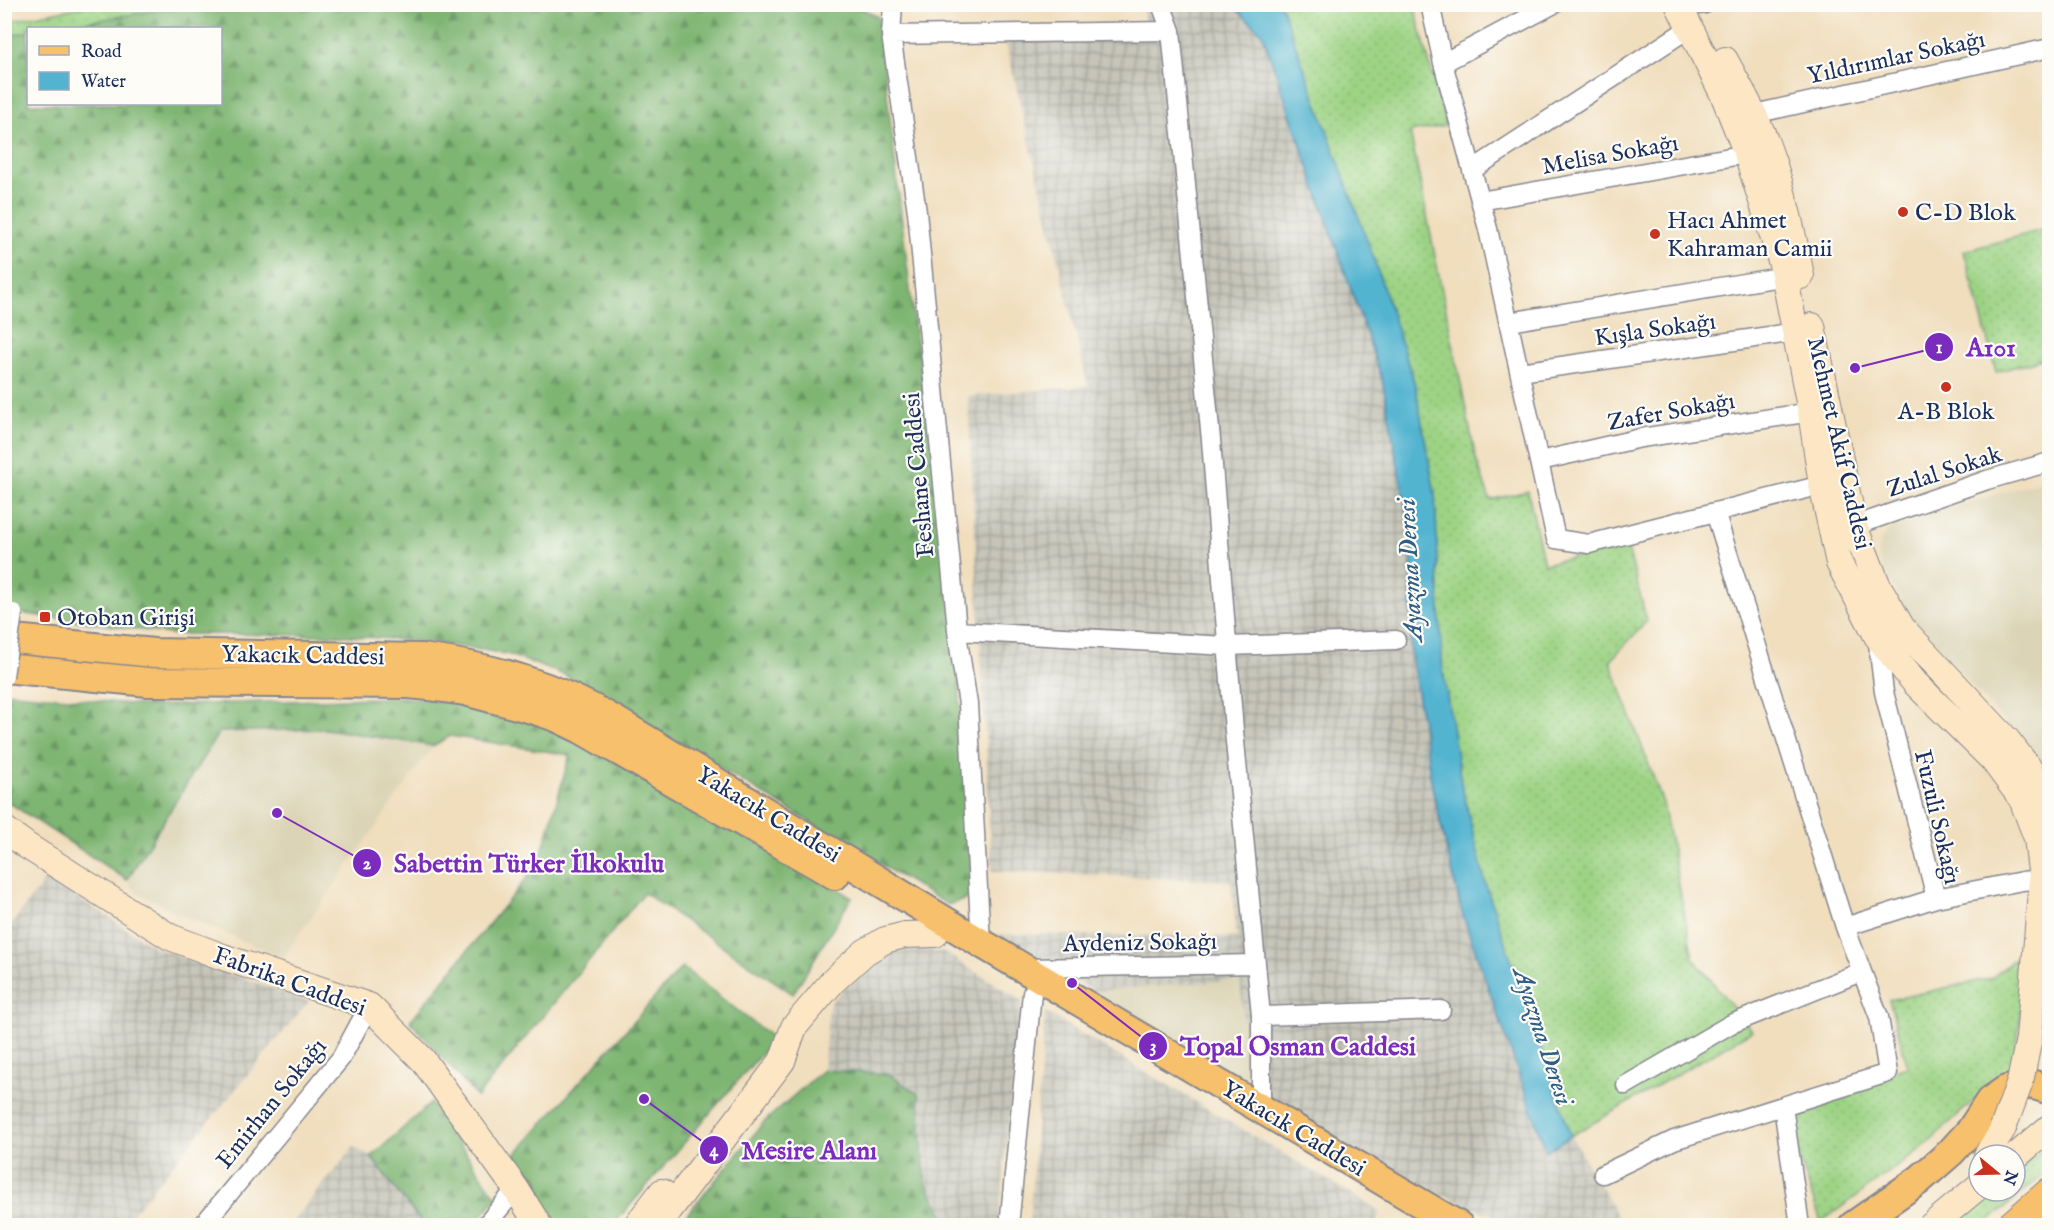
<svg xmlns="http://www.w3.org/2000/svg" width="2054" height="1230" font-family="'IM FELL English',serif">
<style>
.built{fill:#dcd4b6}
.industrial{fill:url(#industrial-grid)}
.grass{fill:url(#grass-dots);stroke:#5c8171;stroke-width:1.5}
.forest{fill:url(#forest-firs);stroke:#4c7268;stroke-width:1.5}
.water{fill:#52b4d0;stroke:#367297;stroke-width:1.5}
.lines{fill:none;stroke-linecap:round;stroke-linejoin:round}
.street-casing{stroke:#86868e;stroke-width:21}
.secondary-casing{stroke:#86868e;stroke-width:28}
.primary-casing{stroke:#86868e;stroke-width:32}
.highway-casing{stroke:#86868e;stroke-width:34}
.street{stroke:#fff;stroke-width:18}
.secondary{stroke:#fce6c4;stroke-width:26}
.primary{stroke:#f7c06c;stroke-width:28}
.highway{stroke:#f7c06c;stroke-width:32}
.street-bridge-casing{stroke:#86868e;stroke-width:21;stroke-linecap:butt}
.secondary-bridge-casing{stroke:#86868e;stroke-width:28;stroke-linecap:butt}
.street-bridge{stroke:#fff;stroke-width:18}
.secondary-bridge{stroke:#fce6c4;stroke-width:26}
.poi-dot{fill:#c8321e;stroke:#fdfcf7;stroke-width:2}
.labels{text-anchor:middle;stroke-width:4.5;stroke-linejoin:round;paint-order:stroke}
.street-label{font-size:24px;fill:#1b2f5e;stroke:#fdfcf7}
.poi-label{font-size:24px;fill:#1b2f5e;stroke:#fdfcf7;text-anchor:start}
.water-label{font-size:26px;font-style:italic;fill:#2e5e86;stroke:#fdfcf7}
.leader{fill:none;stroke:#7b2cbf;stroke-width:2}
.callout-dot{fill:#7b2cbf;stroke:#fdfcf7;stroke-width:2}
.mark-label{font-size:18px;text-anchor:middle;font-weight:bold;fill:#fff}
.callout-label{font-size:26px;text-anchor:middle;font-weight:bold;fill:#7b2cbf;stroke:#fdfcf7;stroke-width:4.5;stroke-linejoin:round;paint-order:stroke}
</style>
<defs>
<pattern id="industrial-grid" width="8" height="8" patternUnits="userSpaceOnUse" patternTransform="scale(1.5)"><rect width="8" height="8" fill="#c6c5b8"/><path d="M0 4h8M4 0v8" fill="none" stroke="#a0a099"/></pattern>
<pattern id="grass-dots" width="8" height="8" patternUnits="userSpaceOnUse" patternTransform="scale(1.5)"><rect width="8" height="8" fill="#9dd384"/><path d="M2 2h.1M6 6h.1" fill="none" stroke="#87b574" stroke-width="1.8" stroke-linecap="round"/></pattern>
<pattern id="forest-firs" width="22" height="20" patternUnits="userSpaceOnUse" patternTransform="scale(1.5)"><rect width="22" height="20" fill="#7eb572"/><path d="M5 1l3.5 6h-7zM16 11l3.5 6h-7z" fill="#669461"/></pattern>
</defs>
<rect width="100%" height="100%" fill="#fdfcf7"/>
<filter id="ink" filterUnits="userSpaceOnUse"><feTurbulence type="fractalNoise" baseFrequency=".0167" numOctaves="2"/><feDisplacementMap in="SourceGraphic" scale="12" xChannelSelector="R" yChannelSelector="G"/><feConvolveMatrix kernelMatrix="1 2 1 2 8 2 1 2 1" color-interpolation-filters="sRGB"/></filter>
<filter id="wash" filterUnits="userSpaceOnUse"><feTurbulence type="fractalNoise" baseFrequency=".008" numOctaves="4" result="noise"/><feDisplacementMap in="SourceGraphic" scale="24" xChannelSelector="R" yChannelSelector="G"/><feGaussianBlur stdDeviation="1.35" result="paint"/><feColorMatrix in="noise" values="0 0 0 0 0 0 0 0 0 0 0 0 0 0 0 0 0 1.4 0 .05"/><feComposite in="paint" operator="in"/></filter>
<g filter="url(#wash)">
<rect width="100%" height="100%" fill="#f0debd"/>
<!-- built -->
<path class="built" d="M2049,479V782L2032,753L1908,615L1882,568L1878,552L1880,541L1889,530L1936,512Z
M326,729L433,746L283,957L183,916L140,894L131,887L127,880L219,732Z
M1241,980L1250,1087L1093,991Z"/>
<!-- industrial -->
<path class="industrial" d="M1141,5H1232L1262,33L1382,379L1412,542L1411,654L1546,1151L1571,1136L1623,1225H1513L1387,1172L1250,1087L1240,980L1093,991L992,934L1237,937L1231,881L992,871L968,396L1088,386L1004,36L1148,32Z
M47,877L154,947L309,1001L123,1225H5V933Z
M910,946L944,952L1022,1001L998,1225H953L948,1223L926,1183L922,1150L889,1074L823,1070L829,1005L867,960Z
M1045,1012L1380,1211L1377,1225H1029Z
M354,1147L371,1157L423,1225L289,1226Z"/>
<!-- grass -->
<path class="grass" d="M91,5H194L52,28H28V32L5,36L4,22Z
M1278,5H1414L1446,126L1410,132L1476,459L1490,500L1528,491L1544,564L1627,545L1647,621L1610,661L1663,803L1693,958L1752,1031L1571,1136L1486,886L1461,783L1442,664L1435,494L1415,385L1375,262L1282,8Z
M2049,228V357L1996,372L1964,251Z
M2029,946L2016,1051L2007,1080L1983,1092L1922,1148L1821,1222L1781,1104L1908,1067L1889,1000L1992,978Z
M2049,1144V1170L1984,1225L1951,1226L1994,1191H2015V1173Z"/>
<!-- forest -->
<path class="forest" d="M194,4H854L878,17L913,315L952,572L973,897L948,905L565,675L507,654L430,642L337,635L171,634L5,611V36L28,32V104H220V28H52Z
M4,692L152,706L401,697L486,705L556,728L852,897L793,994L644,893L477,1097L410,1021L539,863L570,755L450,736L433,746L326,729L219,732L127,880L5,800Z
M682,967L774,1039L613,1225H553L512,1158Z
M823,1070L889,1074L919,1095L922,1150L926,1183L948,1223L953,1225H678L765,1121Z
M431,1103L497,1198L473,1225H423L371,1157Z"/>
<!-- water -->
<path class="water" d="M1232,5H1278L1282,8L1375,262L1415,385L1435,494L1442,664L1461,783L1486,886L1571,1136L1546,1151L1462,913L1433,792L1411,654L1412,542L1382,379L1262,33Z"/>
</g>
<g filter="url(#ink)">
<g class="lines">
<!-- street casing -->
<g class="street-casing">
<path id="street" d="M893,4L891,35L917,212L958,640L968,704L981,943
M1161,4L1171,31L1211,440L1234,731L1261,1016V1109
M1430,4L1443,63L1488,229L1556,539L1589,544L1715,512L1845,927L1879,1017L1888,1073L1674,1140L1603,1174
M1697,5L1705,4
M891,35L1171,31
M1443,63L1554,4
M1754,114L2050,48
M1472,170L1691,27
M1480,201L1747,154
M1509,322L1786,276
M1520,372L1796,332
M1540,461L1641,438L1811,412
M1715,512L1822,485
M1854,526L1987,480L2050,462
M957,631L1227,646L1396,640
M1936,898L2022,881L2042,879
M1845,927L1936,898L1884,692L1877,636
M1027,968L1256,964
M1261,1016L1441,1010
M1626,1085L1731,1024L1861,972
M1783,1106L1800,1226
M202,1226L341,1058L369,1006
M485,1226L516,1189
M1009,1226L1032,993"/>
</g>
<!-- secondary casing -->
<g class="secondary-casing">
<path id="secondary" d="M1678,4L1724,96L1747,154L1782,264L1811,412L1822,485L1839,563L1877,636L1915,683L1993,760L2022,799L2037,838L2042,879L2029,1038
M1725,60C1741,90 1758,119 1769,151C1784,192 1793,234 1801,276
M1812,326L1854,526L1877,584L1902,628L2007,740L2028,767L2040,792L2050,825
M4,829L27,846L170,937L223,957L369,1006L423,1060L516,1189L539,1226
M1987,1155L2003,1128
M2015,1157L2050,1127
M636,1226L662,1192
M657,1226L782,1061L794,1027L833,981L865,952L885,940L905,935L935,934
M1931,1226L1979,1186"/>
</g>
<!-- primary casing -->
<g class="primary-casing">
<path id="primary" d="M4,638L154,653L422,658C493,667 554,685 616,721L981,943L1459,1226
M4,668L148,682L408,684L429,686L465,691L532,709L556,717L581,729L835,875
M1853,1226L1919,1180L1951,1152L1971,1130L1990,1101L2006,1090L2031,1084L2050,1090"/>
</g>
<!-- highway casing -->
<g class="highway-casing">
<path id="highway" d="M2013,1226L2050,1194"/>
</g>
<!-- street -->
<use href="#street" class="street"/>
<!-- secondary -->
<use href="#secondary" class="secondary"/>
<!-- primary -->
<use href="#primary" class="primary"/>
<!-- highway -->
<use href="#highway" class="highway"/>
<!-- street-bridge casing -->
<g class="street-bridge-casing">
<path id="street-bridge" d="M4,676L13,613"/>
</g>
<!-- secondary-bridge casing -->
<g class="secondary-bridge-casing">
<path id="secondary-bridge" d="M2003,1128L2020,1082L2029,1038"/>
</g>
<!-- street-bridge -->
<use href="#street-bridge" class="street-bridge"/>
<!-- secondary-bridge -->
<use href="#secondary-bridge" class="secondary-bridge"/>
</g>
</g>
<!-- markers -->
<g class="poi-dot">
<circle cx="1903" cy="212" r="6"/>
<circle cx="1655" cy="234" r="6"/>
<circle cx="1946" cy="387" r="6"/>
<rect x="39" y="611" width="12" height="12" rx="3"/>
</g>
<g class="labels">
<!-- street labels -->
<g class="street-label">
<text transform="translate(1896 57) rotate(-12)" y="8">Yıldırımlar Sokağı</text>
<text transform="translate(1610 154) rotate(-10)" y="8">Melisa Sokağı</text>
<text transform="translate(1655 329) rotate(-8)" y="8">Kışla Sokağı</text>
<text transform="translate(1671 411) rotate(-10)" y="8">Zafer Sokağı</text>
<text transform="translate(1840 443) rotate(77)" y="8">Mehmet Akif Caddesi</text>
<text transform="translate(1944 471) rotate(-18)" y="8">Zulal Sokak</text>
<text transform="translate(918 475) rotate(-95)" y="8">Feshane Caddesi</text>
<text transform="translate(303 655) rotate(1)" y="8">Yakacık Caddesi</text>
<text transform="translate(769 814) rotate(31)" y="8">Yakacık Caddesi</text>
<text transform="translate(1938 817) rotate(77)" y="8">Fuzuli Sokağı</text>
<text transform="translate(1140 942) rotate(-1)" y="8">Aydeniz Sokağı</text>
<text transform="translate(290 981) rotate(20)" y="8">Fabrika Caddesi</text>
<text transform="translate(271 1103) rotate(-51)" y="8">Emirhan Sokağı</text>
<text transform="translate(1294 1128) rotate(31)" y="8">Yakacık Caddesi</text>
</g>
<!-- poi labels -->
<g class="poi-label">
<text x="1915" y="220">C-D Blok</text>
<text x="1667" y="228">Hacı Ahmet<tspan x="1667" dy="28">Kahraman Camii</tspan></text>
<text x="1946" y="419" text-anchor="middle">A-B Blok</text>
<text x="57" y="625">Otoban Girişi</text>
</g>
<!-- water labels -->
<g class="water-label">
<text transform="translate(1409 570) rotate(-93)" y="9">Ayazma Deresi</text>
<text transform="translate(1544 1036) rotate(72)" y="9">Ayazma Deresi</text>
</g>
</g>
<!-- callouts -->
<path class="leader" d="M1855 368L1939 347M277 813L367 863M1072 983L1153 1046M644 1099L714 1150"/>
<g class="callout-dot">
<circle cx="1855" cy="368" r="6"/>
<circle cx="277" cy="813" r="6"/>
<circle cx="1072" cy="983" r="6"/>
<circle cx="644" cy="1099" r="6"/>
<circle cx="1939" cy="347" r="15"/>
<circle cx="367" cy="863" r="15"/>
<circle cx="1153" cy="1046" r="15"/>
<circle cx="714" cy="1150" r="15"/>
</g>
<g class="mark-label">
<text x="1939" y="353">1</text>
<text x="367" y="869">2</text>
<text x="1153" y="1052">3</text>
<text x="714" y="1156">4</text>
</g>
<g class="callout-label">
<text x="1991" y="356">A101</text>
<text x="529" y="872">Sabettin Türker İlkokulu</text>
<text x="1298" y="1055">Topal Osman Caddesi</text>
<text x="809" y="1159">Mesire Alanı</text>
</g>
<!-- margin -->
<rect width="2054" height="1230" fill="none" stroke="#fdfcf7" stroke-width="24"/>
<!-- legend -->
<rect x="27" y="27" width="195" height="78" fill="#fdfcf7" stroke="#a3aaba" stroke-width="1.5"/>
<rect x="39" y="46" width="30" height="9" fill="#f7c06c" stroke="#a3aaba" stroke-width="1.5"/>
<text x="81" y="57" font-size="18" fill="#1b2f5e">Road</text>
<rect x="39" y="72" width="30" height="18" fill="#52b4d0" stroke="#a3aaba" stroke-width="1.5"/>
<text x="81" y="87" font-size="18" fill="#1b2f5e">Water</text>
<!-- north arrow -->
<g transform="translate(1997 1173) rotate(109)"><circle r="28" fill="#fdfcf7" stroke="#a3aaba" stroke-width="1.5"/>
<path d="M0-4.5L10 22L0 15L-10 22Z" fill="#c8321e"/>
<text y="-9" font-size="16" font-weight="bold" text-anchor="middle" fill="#1b2f5e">N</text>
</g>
</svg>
